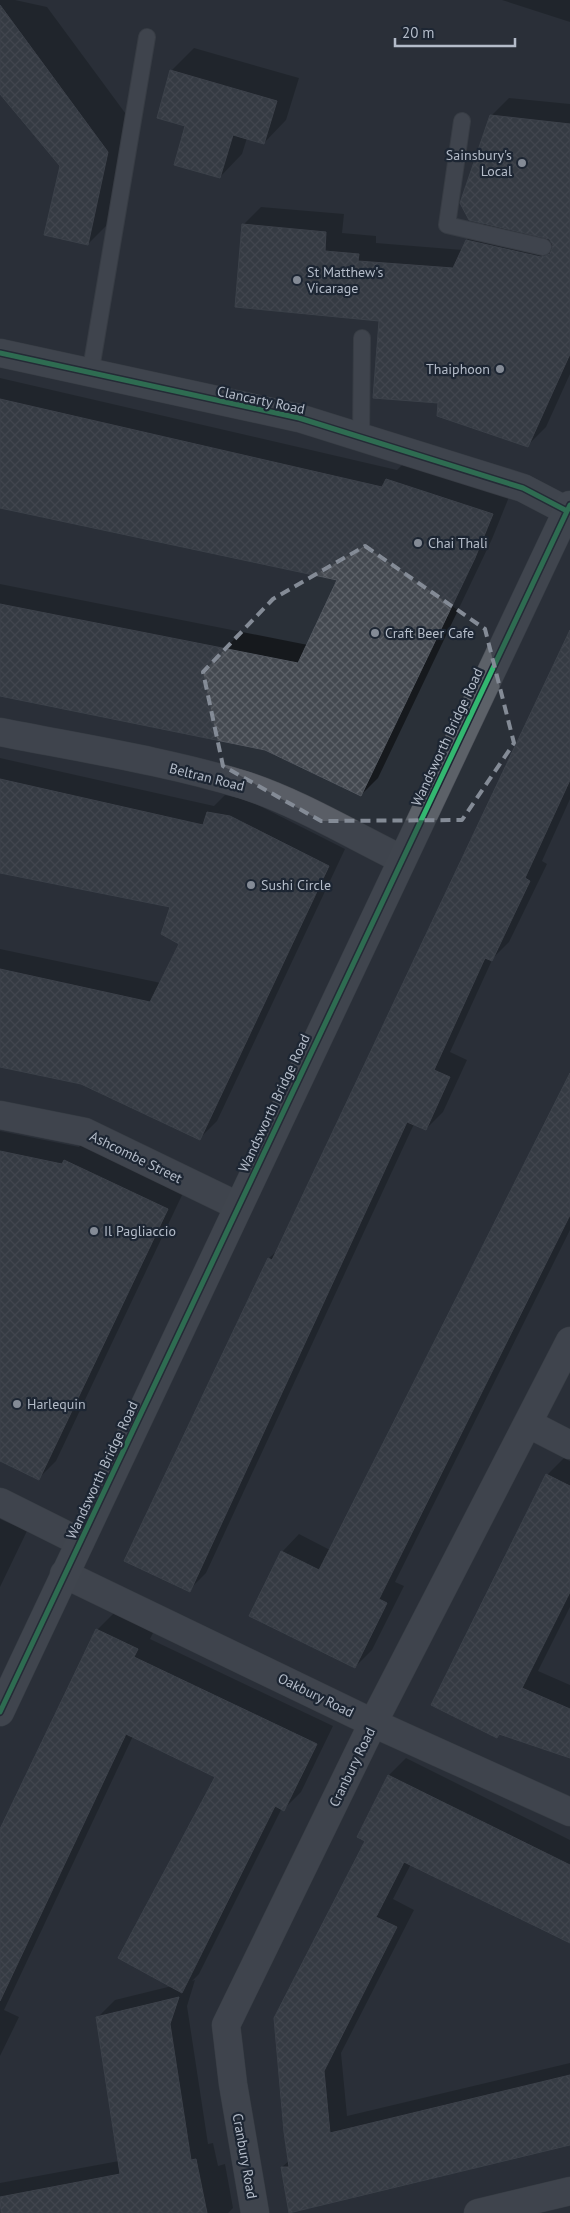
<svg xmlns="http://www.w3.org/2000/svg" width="570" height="2213" font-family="'PT Sans',sans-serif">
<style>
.shadow{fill:#0007}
.building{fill:url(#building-cross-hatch);stroke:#52575f}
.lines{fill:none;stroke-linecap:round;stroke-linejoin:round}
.lane-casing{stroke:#484c53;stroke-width:18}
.street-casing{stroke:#484c53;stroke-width:29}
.primary-casing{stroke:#484c55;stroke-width:29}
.lane{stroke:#5a5e66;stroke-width:16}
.street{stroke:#5a5e66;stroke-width:28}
.primary{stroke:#5c6168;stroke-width:28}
.cycleway-casing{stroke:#1d2633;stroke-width:8}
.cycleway{stroke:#33b770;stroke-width:5}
.marked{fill:none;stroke:#848b96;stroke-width:4;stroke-dasharray:10 6;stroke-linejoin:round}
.poi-dot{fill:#848b96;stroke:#1d2633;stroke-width:2}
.labels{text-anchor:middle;stroke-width:4.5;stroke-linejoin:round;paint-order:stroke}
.poi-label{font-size:14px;fill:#b4bcc9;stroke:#1d2633;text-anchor:start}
.street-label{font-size:14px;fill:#b4bcc9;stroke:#1d2633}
</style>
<defs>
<pattern id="building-cross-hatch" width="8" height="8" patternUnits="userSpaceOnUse" patternTransform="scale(1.25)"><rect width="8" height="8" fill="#444950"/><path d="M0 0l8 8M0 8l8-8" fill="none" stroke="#5d6168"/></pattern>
</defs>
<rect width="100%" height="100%" fill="#2a3038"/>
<!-- shadow -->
<path class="shadow" d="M0,0H15L47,7L134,125L114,218L88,244L61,166L0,92Z
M502,0H570V22Z
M194,48L299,78L286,120L264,143L247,138L242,154L220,177L187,125L158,117L172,70Z
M509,98L570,104V374L546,427L528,445L439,401L380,320L243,225L261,207L344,214L342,233L376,236V243L463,250L467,240L485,222L491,116Z
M0,378L397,470L404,463L509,497L492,539L378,778L361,795L265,749L0,694V584L308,645L339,579L0,506Z
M570,635V799L542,861L547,864L509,942L493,958L450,1052L467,1060L443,1112L426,1129L414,1124L206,1573L189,1590L126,1560L269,1258L279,1249Z
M0,758L214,806L225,795L248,800L345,849L217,1121L199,1139L81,1083L0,1066V949L161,983L180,943L172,906L0,871Z
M570,1076V1230L395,1582L404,1586L372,1650L355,1667L282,1552L299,1534L330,1550Z
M0,1131L79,1147L82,1143L184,1191L56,1461L39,1478L0,1460Z
M564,1458L570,1461V1607L538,1671L570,1685V1756L500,1733L497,1736L547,1475Z
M0,1519L27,1531L0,1587Z
M114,1613L154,1631L150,1639L333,1726L301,1792L284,1809L282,1808L199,1974L192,1981L195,1980L187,2006L208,2144L213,2143L218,2166L225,2164L233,2208L228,2213H0V2183L119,2161L98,2017L115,2000L172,1986L217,1777L133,1736L4,2010L19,2017L0,2056V1831L97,1630Z
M406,1758L570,1840V1935L411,1864L393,1899L414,1910L341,2053L347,2116L570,2063V2144L290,2212L282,2167L290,2160L367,1841L389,1775Z"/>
<!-- building -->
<path class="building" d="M0,5L108,152L88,245L44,235L60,166L0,94Z
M170,70L277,101L264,144L233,135L220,178L174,165L185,126L157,118Z
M490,115L570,124V354L528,447L437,416L438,403L373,398L379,321L235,307L242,224L326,232L325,251L359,254L358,261L453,268L466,240L541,257L550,254L553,245L549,239L469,220L460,203Z
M0,399L382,487L386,479L493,514L475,558L361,796L265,750L0,696V604L298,663L337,580L0,508Z
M570,630V780L525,878L530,881L492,961L485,958L434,1070L450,1077L426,1130L407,1122L190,1592L124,1561L268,1258L272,1260Z
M0,779L203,825L207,812L230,816L329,866L200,1140L81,1084L0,1067V969L150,1002L179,944L161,934L170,907L0,873Z
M570,1073V1215L379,1599L387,1603L355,1668L249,1616L281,1551L319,1570Z
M0,1151L62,1164L64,1160L168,1209L39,1480L0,1461Z
M546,1474L570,1486V1592L522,1688L570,1709V1758L499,1734L497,1738L431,1705Z
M96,1629L138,1649L134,1657L317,1744L284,1811L275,1806L182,1993L118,1958L215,1777L126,1734L0,2001V1829Z
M388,1775L570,1865V1943L404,1862L376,1917L397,1927L324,2071L330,2133L570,2075V2145L289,2213L281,2167H289L284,2132L274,2018L365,1841L357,1837Z
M179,1997L170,2024L191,2160L196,2159L207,2213H1L0,2197L120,2174L96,2017Z"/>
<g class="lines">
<!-- lane casing -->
<g class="lane-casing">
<path id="lane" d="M462,121L447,225L543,247
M90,375L147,37
M361,436L362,338"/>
</g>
<!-- street casing -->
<g class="street-casing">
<path id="street" d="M0,353L299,418L523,488L567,511
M0,732C80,748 166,761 244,785C299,803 350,834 401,859
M0,1115L85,1132L238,1206
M529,1424L570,1445
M0,1502L80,1542
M64,1574L373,1723L570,1812
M255,2213L233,2084L226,2025L373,1723L570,1341
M478,2213L570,2191"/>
</g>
<!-- primary casing -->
<g class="primary-casing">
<path id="primary" d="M0,1712L570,505"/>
</g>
<!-- lane -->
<use href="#lane" class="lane"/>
<!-- street -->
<use href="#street" class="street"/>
<!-- primary -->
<use href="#primary" class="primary"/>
<!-- cycleway casing -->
<g class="cycleway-casing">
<path id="cycleway" d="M0,353L299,418L523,488L567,511
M0,1712L570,505"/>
</g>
<!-- cycleway -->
<use href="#cycleway" class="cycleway"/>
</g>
<!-- marked area -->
<path d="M0 0H570V2213H0ZM365,546L485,629L514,743L462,820L321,821L223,766L203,672L273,599Z" fill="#2a3038" fill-opacity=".55" fill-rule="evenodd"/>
<path class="marked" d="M365,546L485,629L514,743L462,820L321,821L223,766L203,672L273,599Z"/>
<!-- markers -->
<g class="poi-dot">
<circle cx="522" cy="163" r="5"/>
<circle cx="297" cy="280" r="5"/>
<circle cx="500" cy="369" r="5"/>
<circle cx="418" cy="543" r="5"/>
<circle cx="375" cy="633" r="5"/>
<circle cx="251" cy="885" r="5"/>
<circle cx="94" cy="1231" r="5"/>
<circle cx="17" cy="1404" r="5"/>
</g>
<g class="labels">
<!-- poi labels -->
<g class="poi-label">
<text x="512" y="160" text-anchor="end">Sainsbury's<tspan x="512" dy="16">Local</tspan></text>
<text x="307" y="277">St Matthew's<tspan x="307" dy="16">Vicarage</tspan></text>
<text x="490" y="374" text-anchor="end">Thaiphoon</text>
<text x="428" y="548">Chai Thali</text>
<text x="385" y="638">Craft Beer Cafe</text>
<text x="261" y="890">Sushi Circle</text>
<text x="104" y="1236">Il Pagliaccio</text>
<text x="27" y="1409">Harlequin</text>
</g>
<!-- street labels -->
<g class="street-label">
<text transform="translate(261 400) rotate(12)" y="5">Clancarty Road</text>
<text transform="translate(447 737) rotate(-65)" y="5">Wandsworth Bridge Road</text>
<text transform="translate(207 777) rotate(14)" y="5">Beltran Road</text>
<text transform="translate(274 1103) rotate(-65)" y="5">Wandsworth Bridge Road</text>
<text transform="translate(136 1157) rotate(26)" y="5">Ashcombe Street</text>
<text transform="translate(102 1470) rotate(-65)" y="5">Wandsworth Bridge Road</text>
<text transform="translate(316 1695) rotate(26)" y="5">Oakbury Road</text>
<text transform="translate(352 1767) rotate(-64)" y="5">Cranbury Road</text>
<text transform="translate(245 2156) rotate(80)" y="5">Cranbury Road</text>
</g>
</g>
<!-- scale -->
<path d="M395 38v8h120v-8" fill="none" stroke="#b4bcc9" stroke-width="2.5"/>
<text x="402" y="38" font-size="15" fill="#b4bcc9" stroke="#1d2633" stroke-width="4" paint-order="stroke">20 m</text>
</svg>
